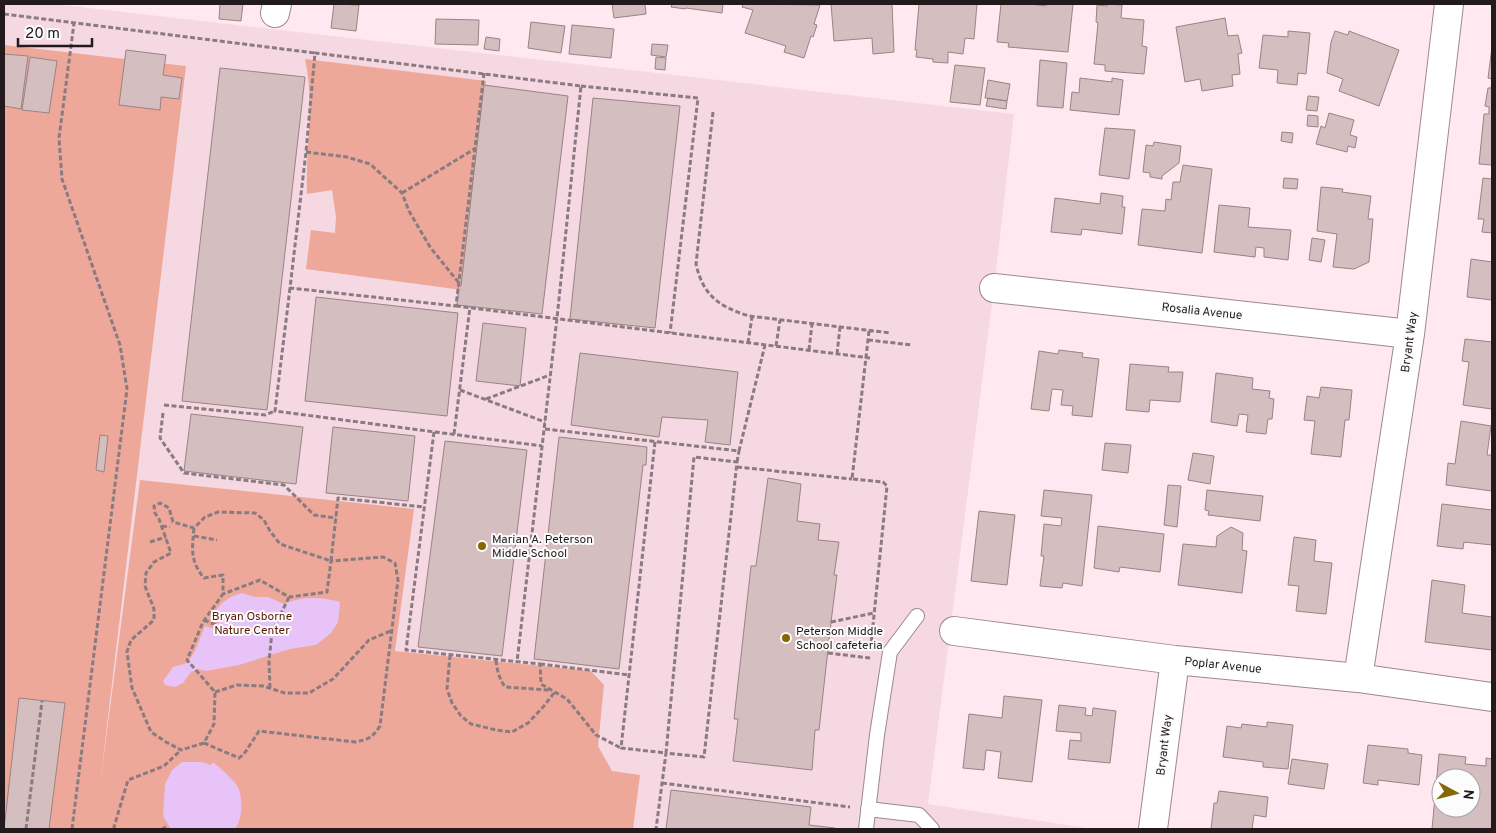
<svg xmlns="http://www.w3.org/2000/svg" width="1496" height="833" font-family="Overpass,sans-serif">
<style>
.built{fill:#f6d8e2}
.green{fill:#eda899}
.water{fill:#e8c3f7}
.building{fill:#d5bebf;stroke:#998385;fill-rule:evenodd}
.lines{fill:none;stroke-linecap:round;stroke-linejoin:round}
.lane-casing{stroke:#9c888f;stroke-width:16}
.street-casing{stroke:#9c888f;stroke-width:30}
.path{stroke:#8a7b80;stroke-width:3;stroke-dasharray:5 2.5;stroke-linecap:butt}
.lane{stroke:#fff;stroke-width:14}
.street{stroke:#fff;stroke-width:28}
.poi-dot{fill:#856802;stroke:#fcfcfc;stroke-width:2}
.labels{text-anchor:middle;stroke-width:4;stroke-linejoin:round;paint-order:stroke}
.street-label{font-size:12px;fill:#221a1d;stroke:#fcfcfc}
.poi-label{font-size:12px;fill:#221a1d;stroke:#fcfcfc;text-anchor:start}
.park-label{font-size:12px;fill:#5d170a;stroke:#fcfcfc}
</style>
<rect width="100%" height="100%" fill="#ffe8f0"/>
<!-- built -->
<path class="built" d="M4,4H54L1014,114L994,288L928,804L1093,829H4Z"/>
<!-- green -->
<path class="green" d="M4,45L186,66L100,784L140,480L414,509L395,651L591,671L604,685L598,746L612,771L640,775L633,829H4Z
M305,59L486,81L462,290L306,269L311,230L335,233L336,217L332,190L307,194C305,149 315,103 305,59Z"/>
<!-- water -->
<path class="water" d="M242,593L255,597H268L284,604C302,596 321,597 340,602L338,622L331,633L316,645L290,649L239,665L206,671L198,669L191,672L183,683L175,687L165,685L163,681L173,667L187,663L195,651L205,626L215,629L219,622L210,618C221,604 224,598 242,593Z
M182,762H202L211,765L213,762C219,767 235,781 238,787C243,800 243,818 235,829H171L163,816L165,784L172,770Z"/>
<!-- building -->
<path class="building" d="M220,4H243L241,21L219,19Z
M334,4L359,5L356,31L331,28Z
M612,4H645L646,14L614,18Z
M672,4H723L722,13L686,8L685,9L671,7Z
M743,4L820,5L814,24L817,25L813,37L811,36L804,58L784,52L786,46L745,33L753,10L742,7Z
M831,4H892L894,52L873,54L872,38L834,41Z
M919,4H977L974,39L965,38L963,54L948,52V63L933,62V59L916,57L917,50H915Z
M1001,4H1031L1046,6V4H1073L1068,52L1008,47L1009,43L997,42Z
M1108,4L1122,5L1121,18L1144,20L1142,46L1147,47L1144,74L1105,71V65L1094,64L1098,23L1096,22L1097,5L1107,6Z
M1225,18L1228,36L1238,35L1242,53L1238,54L1240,74L1232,75L1233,86L1202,91L1200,79L1185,82L1176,27Z
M436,19L479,20L478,45L435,44Z
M531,22L565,26L561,53L528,48Z
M572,25L614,29L611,58L569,54Z
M1288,31L1310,33L1306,74L1298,73L1297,85L1277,83L1278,70L1259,68L1263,35L1288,37Z
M1335,31L1348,35L1349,31L1399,50L1379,106L1339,91L1343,79L1327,73L1331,42Z
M486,37L500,39L499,51L484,49Z
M652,44L668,45L666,57L651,55Z
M1492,47V79L1488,78Z
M126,50L166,55L163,75L182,78L179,99L161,97L160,110L119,105Z
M4,54L28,56L21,109L4,106Z
M30,57L57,61L49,113L22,110Z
M656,57L666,58L665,70L655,69Z
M1040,60L1067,63L1063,108L1037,106Z
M955,65L985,68L980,105L950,102Z
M220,68L305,77L267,410L182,401Z
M1080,78L1112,82V78L1123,80L1119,115L1070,110L1072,92L1079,93Z
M988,80L1010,84L1007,101L985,98Z
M1492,80V165L1479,164L1484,114H1489V107L1485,106L1488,88H1491Z
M484,85L568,96L542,314L457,305L459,285L461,286Z
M1308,96L1319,97L1317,111L1306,110Z
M593,98L680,106L655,328L570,319Z
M988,98L1007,101L1006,109L986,106Z
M1329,113L1354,120L1350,135L1357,137L1355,148L1348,146L1347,152L1316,144L1321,126L1325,128Z
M1308,115L1318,116V127L1307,126Z
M1105,128L1135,130L1129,179L1099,175Z
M1282,132L1293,133L1292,143L1281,141Z
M1154,142L1181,146L1179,163L1162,176V179L1150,177V173L1143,172L1146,145L1153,146Z
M1183,165L1212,169L1202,253L1138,245L1142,209L1165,211L1166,199L1171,200L1173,182H1180Z
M1284,178L1298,179L1297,189L1283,188Z
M1483,178L1492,179V233L1482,232L1484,219H1478Z
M1321,187L1343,189L1342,192L1371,196L1368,219H1373L1369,262L1354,269L1333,267L1337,234L1317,231Z
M1101,193L1123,196L1122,207H1125L1122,234L1082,229L1081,235L1051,232L1055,198L1100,204Z
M1219,205L1250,208L1248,227L1291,230L1288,260L1264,257V248L1256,247L1255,257L1214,252Z
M1312,238L1325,240L1321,262L1309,260Z
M1471,259L1492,262V300L1467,297Z
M316,297L458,313L447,416L305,401Z
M483,323L526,328L520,386L476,381Z
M1465,339L1492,342V409L1463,405L1469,362L1462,361Z
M1059,350L1083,353L1082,357L1099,359L1092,417L1072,415L1073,406L1061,405L1063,390L1052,389L1049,411L1031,409L1039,351L1058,354Z
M580,353L738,372L730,445L705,442L708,420L662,417L659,437L571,425Z
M1130,364L1169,367L1168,372H1183L1180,402L1150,400L1149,412L1126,410Z
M1216,373L1253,378L1252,389L1270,391L1269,398L1274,399L1272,419H1268L1266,434L1246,432L1248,415L1239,414L1237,426L1211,422Z
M1321,387L1352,390L1349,420H1345L1341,457L1311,454L1315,421L1304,420L1307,396L1319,398Z
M191,414L303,427L296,484L184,471Z
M1461,421L1491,426L1487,455H1492V491L1446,485L1448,463L1455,464Z
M333,427L415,436L408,501L326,493Z
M100,435L108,436L104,472L96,470Z
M559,437L647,447L646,465H643L619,669L534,659Z
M445,441L527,450L502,656L418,647Z
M1105,443L1131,445L1128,473L1102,470Z
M1193,453L1214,456L1210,484L1188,480Z
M768,478L801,484L797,521L820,524L818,540L839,542L834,575H837L831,622L819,730H815L812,770L733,761L738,719H734L751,566H756Z
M1168,485L1181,486L1177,527L1164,525Z
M1044,490L1092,495L1082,586L1063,583L1062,588L1040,586L1044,556H1041L1044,524L1061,526L1062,518L1041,516Z
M1207,490L1263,496L1260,521L1208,515L1209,511L1205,510Z
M1442,504L1492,510V545L1464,542L1463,549L1437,546Z
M979,511L1015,515L1007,585L971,581Z
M1098,526L1164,534L1160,572L1120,567L1119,572L1094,568Z
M1231,527L1243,533L1242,550L1247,551L1242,593L1178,585L1183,544L1216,547L1217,536Z
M1294,537L1316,540L1314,561L1332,563L1326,614L1296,611L1299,586L1288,585Z
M1432,580L1465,585L1462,613L1492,617V650L1425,642Z
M1004,696L1042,700L1032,782L998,778L1001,752L986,750L984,770L963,768L969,714L1002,718Z
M19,698L65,703L49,829H4Z
M1059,705L1086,708L1085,715L1092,716L1093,708L1116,711L1110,763L1068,759L1070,740L1081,741V733L1056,731Z
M1267,722L1293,725L1288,769L1263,767V762L1223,757L1227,726L1241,728L1242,724L1267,727Z
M1368,745L1408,749V753L1422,755L1419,785L1378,780V785L1363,783Z
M1439,754L1466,757L1465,764L1486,766V758L1492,759V829H1432ZM1441,778H1471V808H1441Z
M1292,759L1328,764L1324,789L1288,784Z
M671,790L811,807L809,825L835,828L834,829H666Z
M1219,791L1268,797L1266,817L1254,815L1252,829H1211L1214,803H1217Z"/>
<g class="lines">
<!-- lane casing -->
<g class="lane-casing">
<path id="lane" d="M868,809L919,815L932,829
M866,829L877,735L890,652L917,616"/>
</g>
<!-- street casing -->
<g class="street-casing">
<path id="street" d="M275,13L277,4
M994,288L1410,334
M954,631L1175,660L1358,678L1492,697
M1358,678L1410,334L1449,4
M1153,829L1175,660"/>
</g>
<!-- path -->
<path class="path" d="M4,14L315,53
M484,73L456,306L290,288L306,152L315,53L581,86L557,318L517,662
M581,86L698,98L670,333
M713,112L696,264C703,296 720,307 749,316L891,333
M306,152L347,157L370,164L402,193L409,211L430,247L459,283
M402,193L476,148
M290,288L275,411L542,446
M456,306L870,358
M869,331L852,479L883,482L887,486L871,645
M868,340L912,345
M748,343L752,317
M776,346L780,320
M809,350L812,324
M837,354L840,327
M460,390L545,422
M486,399L550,375
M164,405L265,415L275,411
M163,413L160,438L184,473L284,485L314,515L336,518
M545,429L739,451L765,345
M434,432L406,650L540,664L541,684L567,699L596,735L621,748
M454,434L470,307
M655,442L621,748L666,753L694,457L737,462L704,757L666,753L656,829
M737,462L739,451
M737,467L852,479
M162,526L170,527
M194,528C192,549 190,561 204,578L223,575V594L203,622L187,660L215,692L214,724L204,743L239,758L244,754L259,731L355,742C368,740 373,737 380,726L398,580L395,563L383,557L331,561L327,592L289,597L260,580L223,594
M194,536L217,540
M150,542L166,537
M204,620L216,625
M831,622L874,613
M828,653L870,658
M450,655L447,689L452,703L461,716L471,724L496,730L512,732L528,723L544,706L554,693
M496,660C497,670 499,678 505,687L549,690
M540,664L629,675
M270,688L269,661L272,632L289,597
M215,692L237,685L263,686L285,693H309L333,679L369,640L393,630
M204,743L181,750L166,742L151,732L132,688L127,652L131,640L154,620V609L145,586L146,573L154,562L171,553L159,519L155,513L154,506L160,503L169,508L173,522L194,528L205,517L218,512L255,513L264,520L270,531L280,544L331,561L338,498L424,507
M662,783L850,807
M26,829L42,701
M72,829L127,389L120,345L62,179L59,138L74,23
M115,829L114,827L128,780L164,766L181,750
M162,829L166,827"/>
<!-- lane -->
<use href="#lane" class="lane"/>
<!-- street -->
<use href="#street" class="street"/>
</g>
<!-- markers -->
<g class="poi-dot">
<circle cx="482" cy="546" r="5"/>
<circle cx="786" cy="638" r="5"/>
</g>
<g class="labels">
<!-- street labels -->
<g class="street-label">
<text transform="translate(1202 311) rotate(6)" y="4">Rosalia Avenue</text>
<text transform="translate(1409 342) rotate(-82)" y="4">Bryant Way</text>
<text transform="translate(1223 665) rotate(6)" y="4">Poplar Avenue</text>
<text transform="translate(1164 745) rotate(-83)" y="4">Bryant Way</text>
</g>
<!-- poi labels -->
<g class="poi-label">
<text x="492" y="543">Marian A. Peterson<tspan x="492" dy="14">Middle School</tspan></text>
<text x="796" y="635">Peterson Middle<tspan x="796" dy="14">School cafeteria</tspan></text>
</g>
<!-- park labels -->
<g class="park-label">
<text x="252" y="620">Bryan Osborne<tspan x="252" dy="14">Nature Center</tspan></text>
</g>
</g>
<!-- border -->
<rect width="1496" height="833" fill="none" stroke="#221a1d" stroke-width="10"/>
<!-- north arrow -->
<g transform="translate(1456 793) rotate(97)"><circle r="24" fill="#fcfcfc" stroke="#a5a2a3"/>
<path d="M0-4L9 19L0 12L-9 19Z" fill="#856802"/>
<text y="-8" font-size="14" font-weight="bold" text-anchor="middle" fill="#221a1d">N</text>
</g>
<!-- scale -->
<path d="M18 38v8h74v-8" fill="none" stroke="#221a1d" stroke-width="2.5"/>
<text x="25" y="38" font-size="15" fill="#221a1d" stroke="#fcfcfc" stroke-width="4" paint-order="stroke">20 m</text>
</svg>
